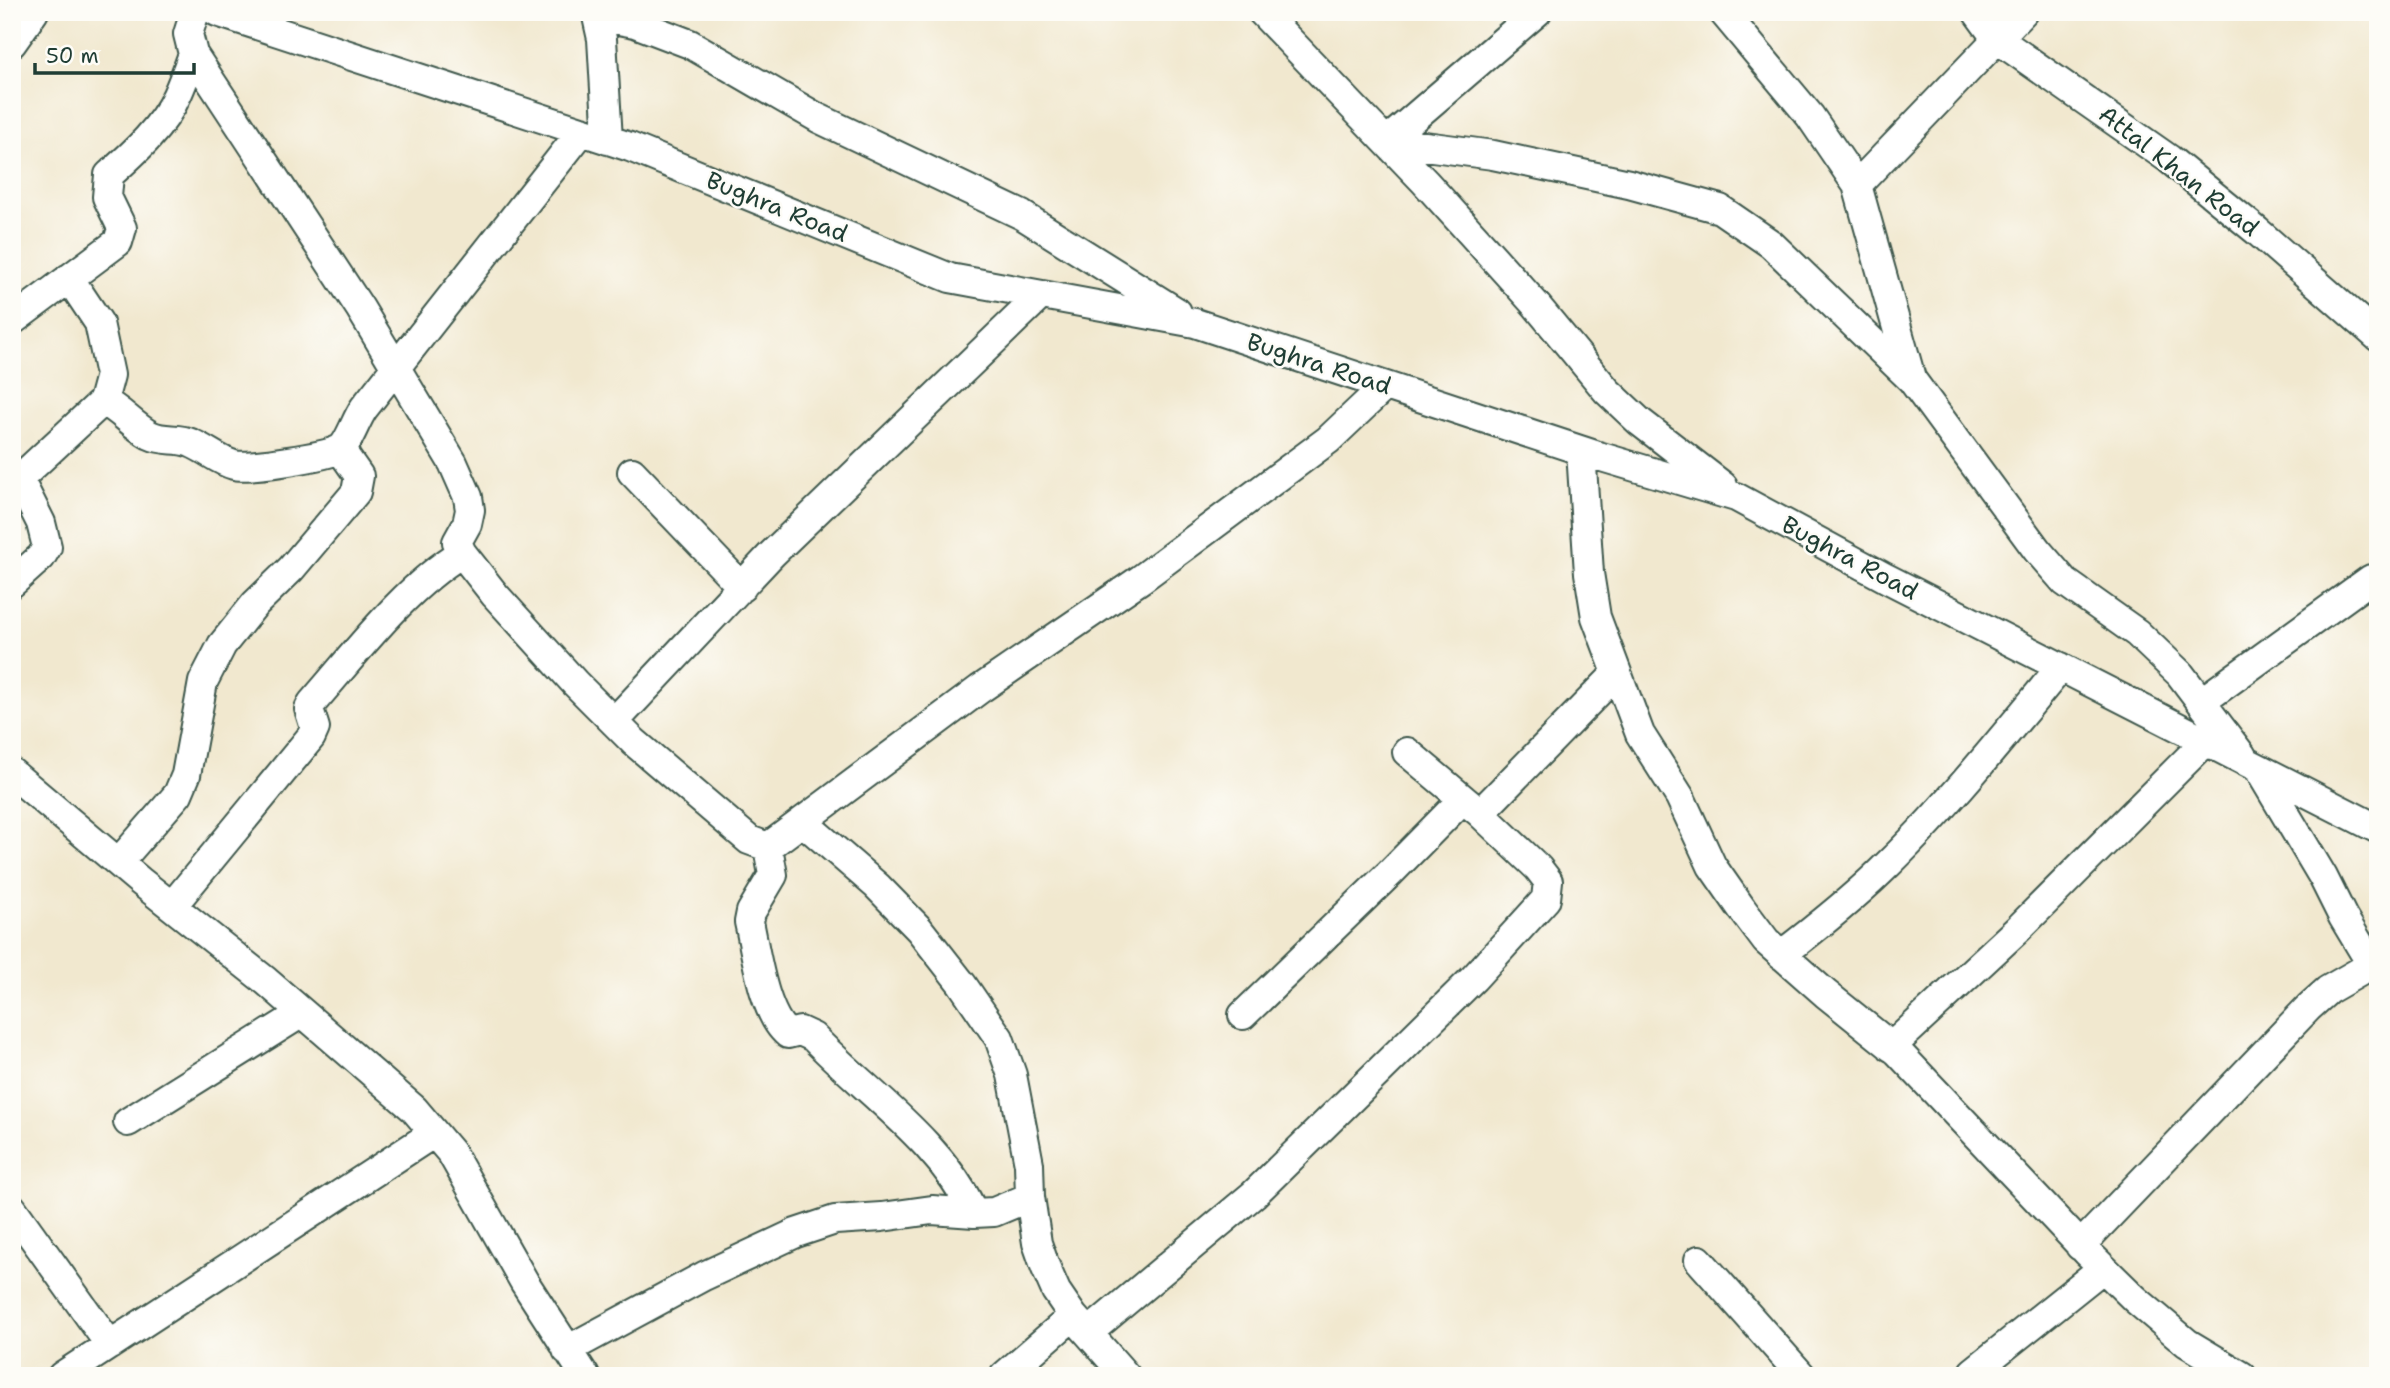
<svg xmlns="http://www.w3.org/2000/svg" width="2390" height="1388" font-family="'Shantell Sans',sans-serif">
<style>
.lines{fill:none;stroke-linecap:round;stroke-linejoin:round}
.minor-casing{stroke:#3e574b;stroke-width:32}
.minor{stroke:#fff;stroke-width:28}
.labels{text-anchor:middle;stroke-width:5;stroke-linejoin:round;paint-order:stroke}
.street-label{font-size:24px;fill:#1f3d34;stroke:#fdfcf7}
</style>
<rect width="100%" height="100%" fill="#fdfcf7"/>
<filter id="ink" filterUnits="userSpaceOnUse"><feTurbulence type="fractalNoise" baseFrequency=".0143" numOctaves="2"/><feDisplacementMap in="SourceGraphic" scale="14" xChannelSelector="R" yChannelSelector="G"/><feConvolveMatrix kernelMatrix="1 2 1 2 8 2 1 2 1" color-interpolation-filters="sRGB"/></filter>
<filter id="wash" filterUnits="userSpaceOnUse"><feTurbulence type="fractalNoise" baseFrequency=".00686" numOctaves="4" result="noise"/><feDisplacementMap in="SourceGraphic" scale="28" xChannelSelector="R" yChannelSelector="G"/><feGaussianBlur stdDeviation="1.57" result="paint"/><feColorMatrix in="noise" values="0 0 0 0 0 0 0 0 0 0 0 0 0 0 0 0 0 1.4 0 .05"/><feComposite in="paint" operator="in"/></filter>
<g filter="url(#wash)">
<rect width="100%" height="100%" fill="#f1e8cf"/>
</g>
<g filter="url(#ink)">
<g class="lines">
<!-- minor casing -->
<g class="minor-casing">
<path id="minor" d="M195,12L188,34L193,54L360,308L453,463L468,497L470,510L467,524L457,542L462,553L495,595L575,683L634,742L749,840L768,847L980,689L1141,579L1328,440L1385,386
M217,12L630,147L950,278L1195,323L1595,455L1736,497L1886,578L2378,829
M596,12L602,39L608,140
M1262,12L1425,182L1536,305L1607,391L1640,422L1723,486
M1723,12L1810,116L1857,185L1911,378
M1977,12L1996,38L2169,159L2257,231L2378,337
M597,16L635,23L690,44L818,118L1022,215L1177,312
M12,43L34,12
M1387,141L1493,155L1629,184L1720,209L1771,244L1912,380L2037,550L2065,582L2137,633L2180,674L2242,756
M1387,141L1537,12
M1857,185L2023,12
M12,321L118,242L122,228L107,197L109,175C135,152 163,127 177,95C183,82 188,68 193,54
M103,401C121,410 133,426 150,435C164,442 177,437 191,443C206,449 219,461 234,465C248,469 327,456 340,449C349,443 356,419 364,408L582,131
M1581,451L1589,573L1596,617L1640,734L1680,797L1712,866L1742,909L1766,941L1826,994L1897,1051L2087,1252L2135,1299L2187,1343L2242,1376
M632,472L742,587
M12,481L19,479L103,401L110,375L99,323L69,278
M12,583L41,557L47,547L41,523L19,479
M2201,702L2371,579
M614,722L772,554L1041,295
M1407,752L1463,799
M2258,768L2323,877L2343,917L2364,952L2378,968
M12,773L140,881L266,981L414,1109L452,1154L525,1283L585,1376
M803,822L877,886L919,929L962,984L999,1038L1012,1075L1029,1164L1030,1197L1037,1243L1045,1266L1056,1291L1073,1316L1126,1376
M768,847L773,875L751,912L749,922C756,952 763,1014 788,1034L800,1031L813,1037C868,1094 939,1140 974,1213
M119,862L178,794L186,775L203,682L222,645L255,604L291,569L356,492L359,476L340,449
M172,906L311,737L315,728L309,709L312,703C356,653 404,588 462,553
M1781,955C1816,928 1849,902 1880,872C1946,809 2003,737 2061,667
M1243,1015L1390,873L1463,799L1480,813L1617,673
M1891,1047L2017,930L2206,741
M128,1122L302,1013
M12,1208L110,1345
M2080,1246L2309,1007L2328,990L2375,963
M1699,1260L1802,1376
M1088,1333L1254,1194L1356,1094L1474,978L1546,899L1548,881L1538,868L1480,813
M567,1350L704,1276L796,1233L835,1220L882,1217L932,1210L974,1213L994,1212L1030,1197
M1973,1372L2103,1268
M62,1376L434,1133
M1004,1376L1073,1316"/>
</g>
<!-- minor -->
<use href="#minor" class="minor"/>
</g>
</g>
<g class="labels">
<!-- street labels -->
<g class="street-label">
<text transform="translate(2179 171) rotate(38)" y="8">Attal Khan Road</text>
<text transform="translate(777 207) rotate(22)" y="8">Bughra Road</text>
<text transform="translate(1319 364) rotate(18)" y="8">Bughra Road</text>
<text transform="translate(1850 558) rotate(28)" y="8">Bughra Road</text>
</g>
</g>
<!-- margin -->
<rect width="2390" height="1388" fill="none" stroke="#fdfcf7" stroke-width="42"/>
<!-- scale -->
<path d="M35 63v10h159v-10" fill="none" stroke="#1f3d34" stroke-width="3.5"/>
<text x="46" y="63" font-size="21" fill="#1f3d34" stroke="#fdfcf7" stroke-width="5" paint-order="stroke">50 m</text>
</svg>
